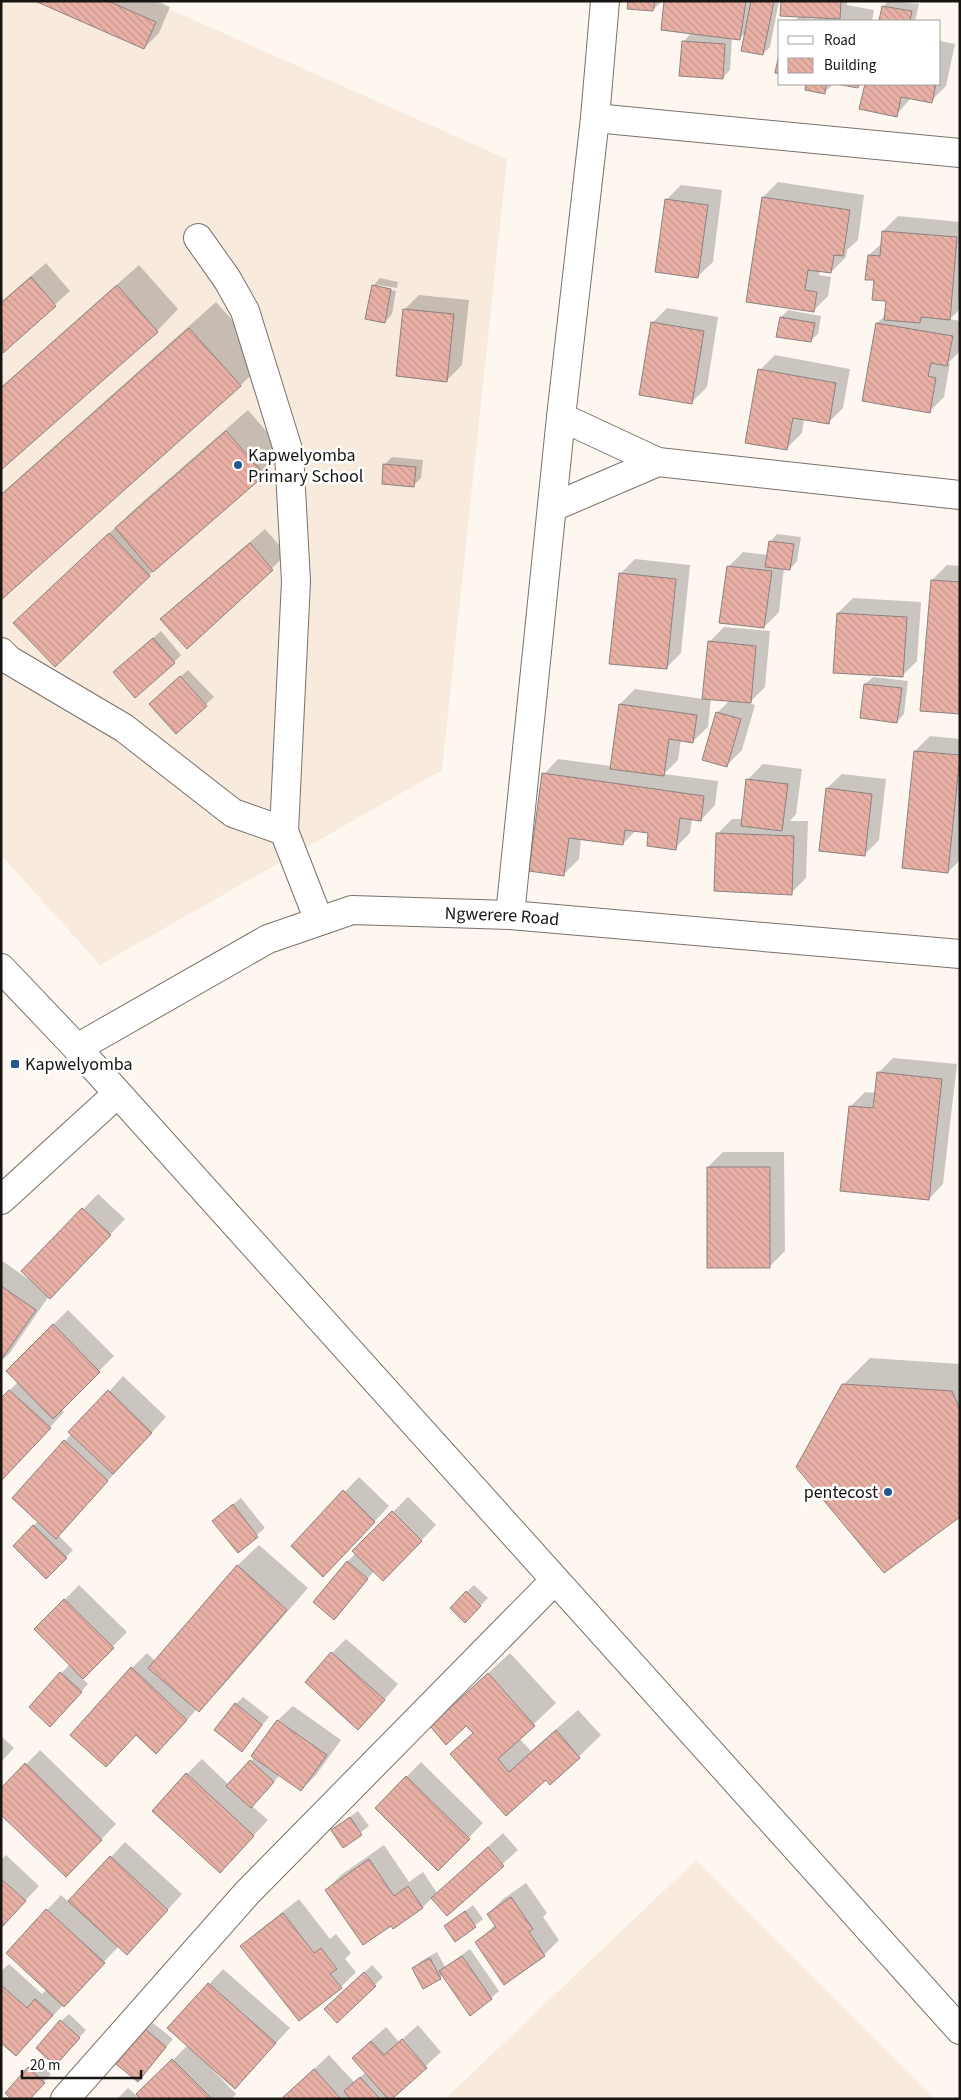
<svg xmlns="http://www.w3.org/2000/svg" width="961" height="2100" font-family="'Source Sans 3',sans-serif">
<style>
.built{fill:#f8ebde}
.shadow{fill:#0003;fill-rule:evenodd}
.building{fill:url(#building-back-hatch);stroke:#8c8281}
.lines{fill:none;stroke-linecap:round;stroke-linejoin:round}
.minor-casing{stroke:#78716b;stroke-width:30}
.minor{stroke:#fff;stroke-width:28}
.poi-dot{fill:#235991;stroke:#fff;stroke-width:2}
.labels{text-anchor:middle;stroke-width:5;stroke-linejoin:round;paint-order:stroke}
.poi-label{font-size:18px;fill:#171512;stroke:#fff;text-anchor:start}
.street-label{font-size:18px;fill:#171512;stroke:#fff}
</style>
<defs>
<pattern id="building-back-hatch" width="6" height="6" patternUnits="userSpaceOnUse" patternTransform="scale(1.25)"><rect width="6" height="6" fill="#e9b0a5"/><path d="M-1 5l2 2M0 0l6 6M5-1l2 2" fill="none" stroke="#c7968d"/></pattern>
</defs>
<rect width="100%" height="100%" fill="#fef7f0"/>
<!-- built -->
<path class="built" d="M1,1H151L507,159L442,770L100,965L1,855Z
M696,1860L934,2099H445Z"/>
<!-- shadow -->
<path class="shadow" d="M38,1H157L170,7L159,33L144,48Z
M629,1H662L653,10Z
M666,1H779L770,47L763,54L746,32L740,38L732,37L730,70L723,78L683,42L692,32Z
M782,1H847V5L874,10L872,21H795L800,15ZM806,16H816L814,19L806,18Z
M888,1L919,4L915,21H880L883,7Z
M940,41L955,44L946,86L931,101L912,97L896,115L861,108L866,84H940Z
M807,84H833L824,93L806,89Z
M778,182L864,195L858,240L847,250L846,257L831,272L820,271L819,275L831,277L828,296L813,311L747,301L763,197Z
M681,185L722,190L713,262L698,276L666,200Z
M898,216L960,222V309L950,319L960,321V351L948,363H950L944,397L929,412L877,323L886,315L887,299L876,279L869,255L882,243L883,231Z
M46,263L70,291L3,351L1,302Z
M139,265L178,309L157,331L1,469V387Z
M380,278L398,282L397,288L377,285V287L396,291L392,314L385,322L373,286Z
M419,295L469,300L462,365L447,380L404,310Z
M216,302L267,359L240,386L1,598V494Z
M667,308L718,317L707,387L692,402L652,323Z
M788,310L821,316L818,334L810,341L781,317Z
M775,355L850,369L843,408L828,423L804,419L802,433L787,448L760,370Z
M248,410L285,453L264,474L149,575L14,623L138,506Z
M392,457L423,460L421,478L414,485L384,465Z
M265,529L287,554L187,647L162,619L177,604Z
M777,534L801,537L797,561L790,569L784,568L779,612L764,627L728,567L743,552L768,555L770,542Z
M635,559L690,565L681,653L666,668L620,574Z
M947,565L960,566V713L932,580Z
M853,598L921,602L917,661L902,676L838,613Z
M724,627L770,631L765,687L749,703L755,705L742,750L727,765L717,713L730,700L711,698L708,727L693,741L681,740L678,760L664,774L718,781L715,805L701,820L692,819L690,833L675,848L650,832L636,830L623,844L581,838L579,859L564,874L544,774L558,759L611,766L620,704L635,689L703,699L709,642Z
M161,631L181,655L174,662L122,665Z
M188,670L214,697L176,732L158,697Z
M873,677L908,681L904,714L897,722L865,684Z
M930,736L960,739V860L948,872L915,751Z
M763,764L802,769L796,814L790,821H808L806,878L791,893L717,834L732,819H743L748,779Z
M842,774L886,779L879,840L864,855L827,788Z
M893,1058L957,1064L943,1184L929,1199L850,1107L865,1092L876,1093L878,1073Z
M723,1152H784L785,1251L770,1266L708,1167Z
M98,1194L125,1219L65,1282L49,1296L9,1354L1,1361V1260L31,1281L32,1280L23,1271Z
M68,1310L114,1356L61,1409L64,1412L8,1473L1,1399L18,1382L7,1371Z
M870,1358L960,1364V1516L843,1385Z
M123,1376L166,1417L58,1535L73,1550L46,1577L14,1546L38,1521L65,1441Z
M359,1477L389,1506L338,1561L293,1546Z
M408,1497L436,1525L398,1565L374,1571L341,1611L347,1562L356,1553L354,1551Z
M241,1498L265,1528L238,1551L221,1514Z
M259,1545L308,1588L220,1689L198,1710L197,1709L171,1738L136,1734L106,1766L132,1668L147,1653L155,1661L237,1566Z
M79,1585L127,1632L82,1678L88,1684L57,1718L30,1707L70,1664L36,1629Z
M474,1585L488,1598L465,1622L451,1608Z
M346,1639L398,1684L373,1713L332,1653Z
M510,1653L556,1703L519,1738L531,1751L578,1710L601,1735L551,1784L546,1779L506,1815L474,1732L467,1725L431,1726Z
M243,1697L269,1717L242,1750L236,1704Z
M293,1706L341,1740L316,1775L301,1790L280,1775L252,1806L268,1820L235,1856L187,1774L202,1759L229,1785L255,1757L253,1756L278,1720Z
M1,1736L14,1748L1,1762Z
M40,1750L116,1824L66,1876L1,1790Z
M421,1762L483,1823L438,1869L376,1808Z
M358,1811L369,1826L343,1846L332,1830Z
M503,1833L518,1850L447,1914L432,1898L422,1908L391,1924L326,1890L341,1875L384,1845L409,1882L423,1872L437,1893Z
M125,1842L182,1894L127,1954L119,1946L16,2055L4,2043L1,2047V1971L9,1964L42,1994L47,1989V1910L61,1895L69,1902Z
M6,1855L39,1886L1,1927V1860Z
M526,1883L547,1913L543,1917L559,1940L544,1955L505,1983L476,1942L496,1924L488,1914L503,1899Z
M299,1899L330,1939L336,1934L351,1953L345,1959L356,1972L341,1987L242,1946L257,1932Z
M473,1905L483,1919L455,1941L446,1926Z
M470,1949L499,1991L491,1998L443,1975L440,1978L414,1968L421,1961L437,1952L445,1967Z
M372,1965L383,1977L337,2021L333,2002Z
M223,1969L290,2028L249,2072L213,2067L212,2069L236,2094L231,2099H117L128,2088L137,2096L188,2045L169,2028Z
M69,2014L86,2030L62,2057L61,2021Z
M153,2023L173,2039L145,2073V2030Z
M418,2025L441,2052L390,2099H282L329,2055L354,2082L366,2072L368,2043L386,2027L399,2042Z
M36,2061L51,2074L29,2099L6,2093Z"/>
<!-- building -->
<path class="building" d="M35,1H108L156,22L144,49Z
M628,1H655L653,11L627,9Z
M664,1H746L740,40L661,30Z
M751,1H774L763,55L741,51Z
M781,1H841L840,19L780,16Z
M882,6L912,11L910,21H879Z
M682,41L725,44L723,79L679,76Z
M780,49V73H775Z
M806,84H826L825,94L805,90Z
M836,84H859L858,88Z
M865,84H936L932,103L901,97L897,117L859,109Z
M762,197L850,210L843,256L834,255L831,273L808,270L805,290L817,292L814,312L746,302Z
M665,199L708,205L698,278L655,272Z
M882,231L957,237L950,320L921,317L920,323L884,320L886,301L872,300L874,280H865L868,255L880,256Z
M31,277L56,306L3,353L1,303Z
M117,285L158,332L1,470V388Z
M372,285L391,289L385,323L365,319Z
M403,309L454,314L447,382L396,376Z
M780,317L815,323L811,342L776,337Z
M651,322L704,331L692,404L639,395Z
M876,323L953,336L947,366L931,363L928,376L936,378L930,413L862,401Z
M189,328L241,386L1,600V495Z
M758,369L836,383L829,424L793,418L787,450L745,443Z
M226,431L265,475L153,572L115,528Z
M383,464L416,467L414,487L382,484Z
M109,533L150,576L55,667L13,623Z
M769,541L794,544L790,570L765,567Z
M250,543L273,570L187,649L160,619Z
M727,566L772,571L764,628L719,623Z
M619,573L676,579L667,669L609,664Z
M931,580L960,582V714L920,711Z
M837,613L907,617L903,677L833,673Z
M153,638L175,663L135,698L113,672Z
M708,641L756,646L751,703L702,699Z
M180,676L207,706L176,734L149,704Z
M864,684L902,688L897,723L860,718Z
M619,704L697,715L693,743L669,739L664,776L610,769Z
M716,712L741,719L727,767L702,760Z
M914,751L960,755L948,873L902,868Z
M542,773L704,796L701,821L680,818L676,850L647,846L648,833L625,830L623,845L569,838L564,876L529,871Z
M746,779L788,784L782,831L741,826Z
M826,788L872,794L865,856L819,851Z
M716,833L794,836L792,895L714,891Z
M877,1072L942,1079L929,1200L840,1191L849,1106L873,1108Z
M707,1167H770V1268H707Z
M82,1208L111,1235L50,1299L21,1271Z
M1,1286L36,1310L1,1360Z
M53,1324L100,1372L53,1419L6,1371Z
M842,1384L952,1391L960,1410V1517L884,1573L796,1467Z
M9,1390L51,1428L1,1481V1398Z
M108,1390L152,1433L113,1474L68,1432Z
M64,1440L108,1481L56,1539L12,1498Z
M343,1490L375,1522L323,1577L291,1546Z
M233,1504L258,1537L238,1553L212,1521Z
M392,1511L422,1541L383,1581L352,1551Z
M33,1525L67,1558L46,1579L13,1546Z
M347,1561L368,1579L334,1620L313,1602Z
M237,1565L287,1610L199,1712L148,1668Z
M466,1591L481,1606L465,1623L450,1608Z
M64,1599L114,1648L83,1679L34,1629Z
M331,1652L385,1700L358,1730L305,1682Z
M131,1667L187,1720L156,1754L136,1735L106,1767L70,1735Z
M60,1672L82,1692L50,1727L29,1707Z
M488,1673L535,1726L498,1759L509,1772L556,1730L580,1758L550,1785L546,1780L506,1816L450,1754L473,1733L466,1726L446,1745L430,1726Z
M235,1703L262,1725L242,1752L214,1730Z
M277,1720L327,1755L301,1791L251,1756Z
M250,1760L274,1782L251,1808L226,1786Z
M25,1763L102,1840L66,1877L1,1815V1788Z
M186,1773L254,1836L220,1873L152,1811Z
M406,1776L470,1839L438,1871L375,1808Z
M350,1817L362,1835L343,1848L331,1830Z
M488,1847L504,1866L447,1916L431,1898Z
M110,1856L168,1910L127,1955L68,1901Z
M369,1859L394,1896L408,1886L423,1908L393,1929L391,1926L363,1945L325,1890Z
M1,1879L26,1901L1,1928Z
M511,1897L533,1929L529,1932L545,1956L504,1985L475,1942L496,1927L487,1914Z
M46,1909L105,1963L64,2007L6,1953Z
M465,1911L476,1927L455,1942L444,1926Z
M283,1913L314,1953L321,1948L337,1969L330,1974L342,1988L299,2021L240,1946Z
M462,1956L492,1999L470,2016L439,1971Z
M430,1958L441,1979L423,1989L412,1968Z
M364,1972L376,1986L337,2023L324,2009Z
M208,1983L276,2043L235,2089L167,2028Z
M1,1985L27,2008L35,1999L53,2015L16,2056L1,2043Z
M60,2020L80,2038L55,2066L36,2048Z
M145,2029L166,2047L138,2082L116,2064Z
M402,2039L427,2068L392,2099H388L352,2058L371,2041L384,2055Z
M172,2059L212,2099H141L136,2094Z
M28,2067L45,2083L30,2099H11L5,2093Z
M314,2069L341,2099H281Z
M360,2077L380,2099H350L344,2091Z"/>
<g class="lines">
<!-- minor casing -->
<g class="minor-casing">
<g id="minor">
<path d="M595,118L960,153"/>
<path d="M198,238L227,279L245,311L289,453L296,581L284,831L319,921"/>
<path d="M561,417L658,462L960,495"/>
<path d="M553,507L658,462"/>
<path d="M1,652L9,660L124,728L233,813L284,831"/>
<path d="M510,915L561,417L595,118L605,1"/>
<path d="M1,968L77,1048L960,2030"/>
<path id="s1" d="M77,1048L268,939L352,910L510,915L960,954"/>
<path d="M1,1200L117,1094"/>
<path d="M65,2099L247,1893L555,1580"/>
</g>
</g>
<!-- minor -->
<use href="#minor" class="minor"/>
</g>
<!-- markers -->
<g class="poi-dot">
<circle cx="238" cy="465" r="5"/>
<rect x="10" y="1059" width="10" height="10" rx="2.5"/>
<circle cx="888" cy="1492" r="5"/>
</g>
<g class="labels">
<!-- poi labels -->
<g class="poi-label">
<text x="248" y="461">Kapwelyomba<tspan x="248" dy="21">Primary School</tspan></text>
<text x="25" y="1070">Kapwelyomba</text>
<text x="878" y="1498" text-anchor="end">pentecost</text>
</g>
<!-- street labels -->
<g class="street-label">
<text dy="6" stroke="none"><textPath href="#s1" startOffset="459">Ngwerere Road</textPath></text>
</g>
</g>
<!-- border -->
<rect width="961" height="2100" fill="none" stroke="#171512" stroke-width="5"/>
<!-- legend -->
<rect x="778" y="20" width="162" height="65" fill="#ffffff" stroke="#a2a1a0"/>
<rect x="788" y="36" width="25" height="8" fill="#ffffff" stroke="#a2a1a0"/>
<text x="824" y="45" font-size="15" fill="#171512">Road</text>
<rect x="788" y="58" width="25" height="15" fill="url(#building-back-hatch)" stroke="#a2a1a0"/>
<text x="824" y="70" font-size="15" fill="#171512">Building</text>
<!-- scale -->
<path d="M22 2070v8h119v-8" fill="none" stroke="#171512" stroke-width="2.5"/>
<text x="30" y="2070" font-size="15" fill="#171512" stroke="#ffffff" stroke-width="4" paint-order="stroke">20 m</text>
</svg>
